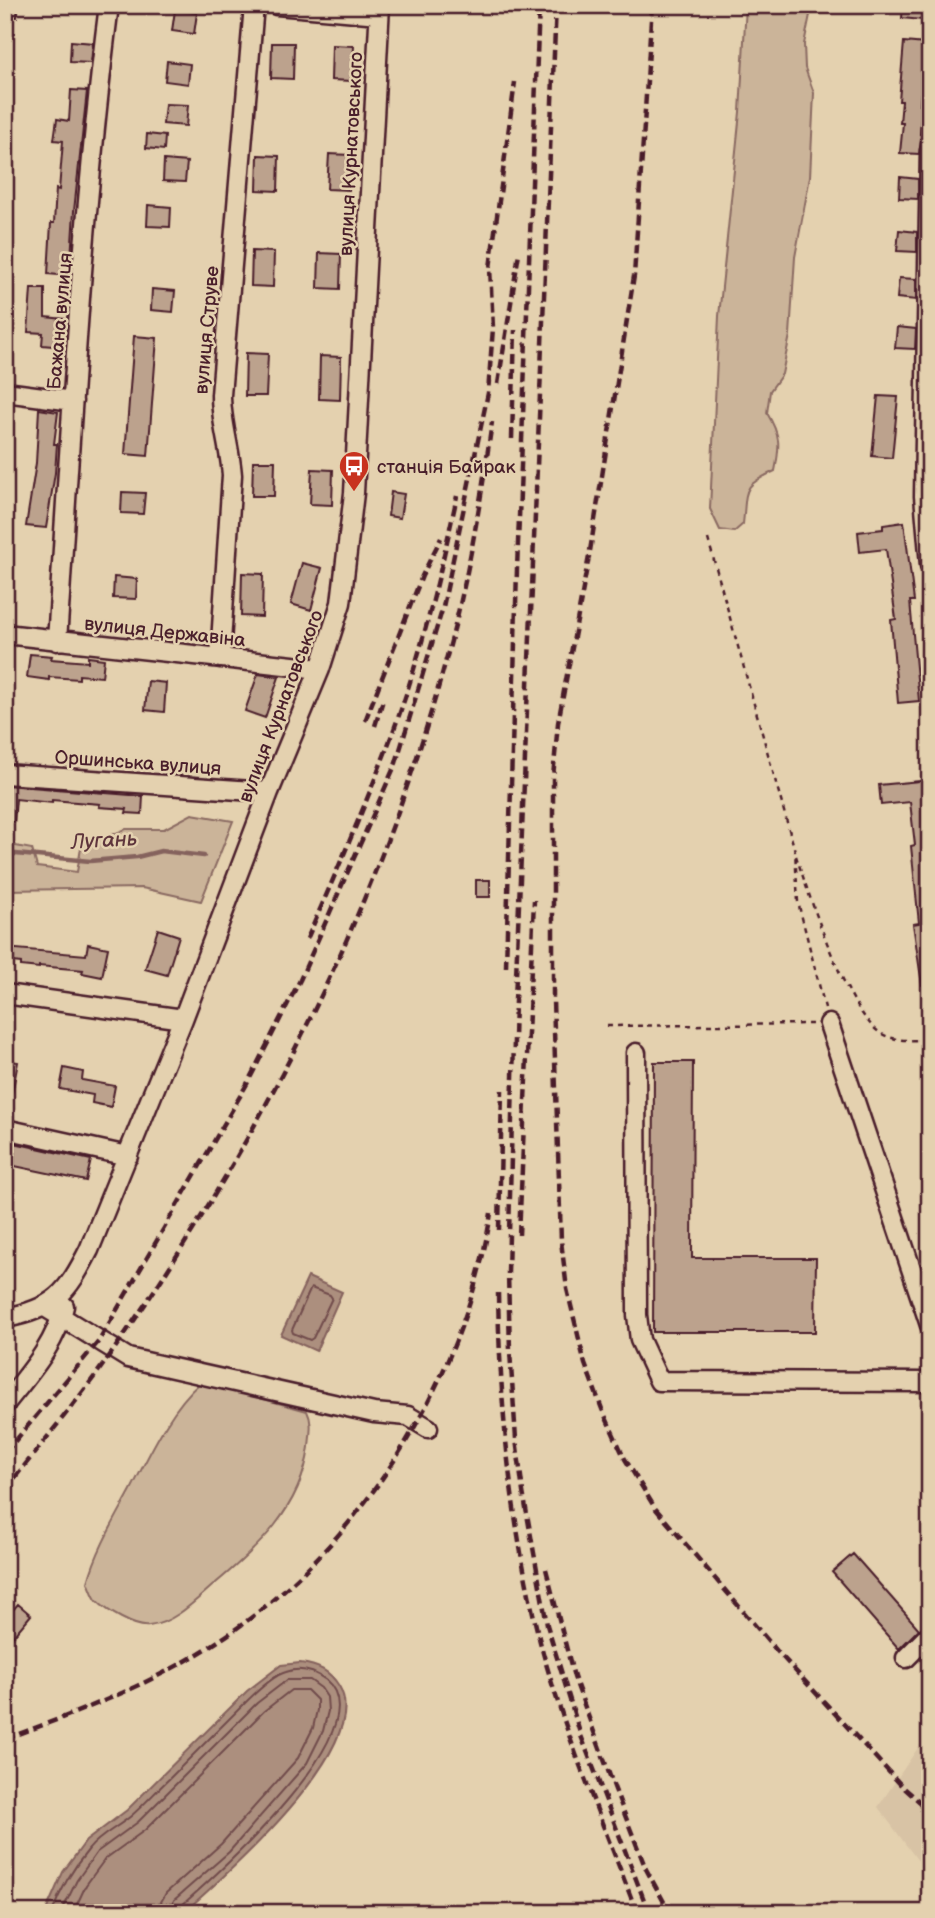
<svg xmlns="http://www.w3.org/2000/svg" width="935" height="1918" font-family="'Balsamiq Sans',sans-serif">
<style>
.built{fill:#d8c3a5}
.green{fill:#cbb499;stroke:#8a6a62;stroke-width:2}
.water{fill:#ac8f7e;stroke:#85625d;stroke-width:2}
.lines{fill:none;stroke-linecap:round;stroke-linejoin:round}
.shore{stroke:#714c4c;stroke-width:2}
.stream{stroke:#85625d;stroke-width:4.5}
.building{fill:#bca28d;stroke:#4a1f2b;stroke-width:2}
.minor-casing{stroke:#4a1f2b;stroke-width:23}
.path{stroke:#4a1f2b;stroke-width:2.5;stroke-dasharray:5 5;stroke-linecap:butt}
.minor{stroke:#e4d1af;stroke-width:18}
.rail{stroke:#4a1f2b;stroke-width:4.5;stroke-dasharray:10 5;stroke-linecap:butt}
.labels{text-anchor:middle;stroke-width:5;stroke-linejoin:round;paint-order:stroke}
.street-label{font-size:19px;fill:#4a1f2b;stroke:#e4d1af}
.poi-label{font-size:19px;fill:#4a1f2b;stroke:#e4d1af;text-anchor:start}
.water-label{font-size:21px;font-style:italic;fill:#5e353c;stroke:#e4d1af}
</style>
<rect width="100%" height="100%" fill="#e4d1af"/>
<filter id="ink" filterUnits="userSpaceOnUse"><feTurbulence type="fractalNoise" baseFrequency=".0143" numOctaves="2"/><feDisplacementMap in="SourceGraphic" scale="14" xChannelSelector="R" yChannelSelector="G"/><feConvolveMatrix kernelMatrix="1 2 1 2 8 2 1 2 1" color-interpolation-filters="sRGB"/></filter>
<g filter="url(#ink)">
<!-- built -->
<path class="built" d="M930,1730V1877L878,1807Z"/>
<!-- green -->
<path class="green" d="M746,5H812L804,44L805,68L814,93L810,177L795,257L790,335L782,374L770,391L767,413C781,436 780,446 775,471C741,486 747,489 743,524L734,532L720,530L710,509L719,316L740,112Z
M192,814L233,821L201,901L142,888L5,890V844L32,849L37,867L77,872L82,842L102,839L126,829H164Z
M201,1382L307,1411C313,1423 310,1433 309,1447C301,1509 257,1549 211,1587C193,1603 173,1623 149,1626C135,1628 107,1611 97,1601C93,1596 91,1588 88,1582C97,1549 115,1520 131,1490C149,1455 171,1407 201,1382Z"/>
<!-- water -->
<path class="water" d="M308,1277L342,1292L316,1351L281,1335Z
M300,1663C318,1665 330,1671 339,1686C375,1745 223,1878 183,1913H45L63,1872L86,1841L127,1810L247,1691L281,1665Z"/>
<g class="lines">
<!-- shore -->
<path class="shore" d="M311,1288L330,1295L332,1298L313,1338L310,1340L293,1333L292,1330Z
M52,1913C60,1890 73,1868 89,1849C100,1835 118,1827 131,1816C144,1805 156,1791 169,1779C194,1754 219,1729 244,1704C253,1695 274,1675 286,1672C300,1667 314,1671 326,1680C383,1728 216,1875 182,1905L179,1913
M61,1913L77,1880L97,1852L138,1822L257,1703L287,1680H310L321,1688L327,1697L328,1711L323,1731L307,1763L229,1852L174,1900L170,1913
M73,1913L86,1885L105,1859L145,1830L264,1711L291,1690H307L317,1700V1710L313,1728L298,1758L221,1844L166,1893L161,1902L160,1913"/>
<!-- stream -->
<path class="stream" d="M5,853L90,861L137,857L161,851L204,856"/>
</g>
<!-- building -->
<path class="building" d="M5,5H19L17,17L5,15Z
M903,5H923L922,20L902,18Z
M175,10L197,13L194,34L172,31Z
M71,41L93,43L91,63L70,62Z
M904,42L925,44L920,104H922L920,134H922L919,154L900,153L903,123H900L902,101H899Z
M272,43H294L293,79L271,78Z
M332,45L354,46L352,81L331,80Z
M167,61L190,64L188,84L165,81Z
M71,90L87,91L74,211L70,276L48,274L51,223H54L56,189L59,190L63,141L54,140L57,119L69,121Z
M165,104L188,105L186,126L163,124Z
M147,134L165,136L164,150L146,148Z
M329,154L350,155L349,190L327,189Z
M258,155L279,156L278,191L257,190Z
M164,160L187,162L185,182L163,181Z
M900,177L918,179V199L899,198Z
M148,205L171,207L170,227L147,226Z
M899,230L917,232V252L897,251Z
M252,251L274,252L273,287L251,286Z
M319,253L341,254L340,289L318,288Z
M899,278L916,279V300L897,298Z
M31,289H45V317L65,319L64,347L42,345L43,333L28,332Z
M152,289L175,291L173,312L151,310Z
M897,327L916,329L915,349L895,348Z
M134,336L157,338L148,456L125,454Z
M246,353L268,354L266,396H245Z
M320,356L341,357L340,400L319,399Z
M878,396L898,397L892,458L872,456Z
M39,409L58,412L54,444H57L55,473L46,528L26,526L36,463Z
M253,461H275L274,496H252Z
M312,469L333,470L332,505L310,504Z
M122,492L145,493L143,514L121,513Z
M391,492L404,494L400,518L388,516Z
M904,522L914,601H910L919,701L898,703L891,620L896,619L886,549L860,552L858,532L883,529V525Z
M302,563L322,568L311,610L291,604Z
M242,573L263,574L262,617L241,616Z
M114,577L137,579L136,599L113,598Z
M30,654L52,656L51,659L88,662V657L104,659L102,677L79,675V679L49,677V680L27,677Z
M258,674L279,677L265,718L245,711Z
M148,681L166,683L164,712L145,710Z
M930,780V985H922L913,924L919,923L911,846L915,845L910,802L881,805L879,785Z
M5,785L143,796L142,814L126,813L127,809L99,807L100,804L52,800V803L16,799L14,822H5Z
M476,880H490V897H476Z
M158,929L179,936L167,975L145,969Z
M88,944L108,948L102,977L82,973L83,970L39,966V968L21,966V963L5,961V948L86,955Z
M5,1060L18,1062L11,1099H5Z
M654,1062H693L692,1258H816L815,1332H653Z
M64,1068L83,1072L82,1080L115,1086L111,1107L92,1103L93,1095L60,1089Z
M5,1141L91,1160L86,1181L5,1164Z
M853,1554L919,1629L899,1649L832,1572Z
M18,1604L31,1615L5,1646V1619Z"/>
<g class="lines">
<!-- minor casing -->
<g class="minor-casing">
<path id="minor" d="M277,5L379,14
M930,151L924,496L930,565
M5,392L73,401
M5,634L320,669
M57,641C71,429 82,216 109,5
M220,658L232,475C230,448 221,422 221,395L254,5
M5,774L269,792
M5,994L183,1019
M829,1024L930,1325
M636,1053L637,1315L640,1340L659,1381L930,1382
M5,1129L128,1156
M45,1307L128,1358L374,1413L408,1416L428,1428
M5,1318C55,1309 67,1293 89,1250L183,1019L269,792L320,669L341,603L354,493L380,5
M5,1404C28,1375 57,1343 64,1306
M906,1658L930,1634"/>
</g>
<!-- path -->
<path class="path" d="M708,539L795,851L798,902L825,1008
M796,856C810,897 847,1014 882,1034C896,1042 914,1040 930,1040
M607,1026L814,1024"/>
<!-- minor -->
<use href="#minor" class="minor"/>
<!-- rail -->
<path class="rail" d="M556,5L515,1001L508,1273L510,1351L516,1439L523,1492L547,1625L580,1733L649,1913
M652,5L634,276L590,551L558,723L553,777V1000L561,1241L567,1289L585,1364L602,1409L625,1459L655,1508L777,1651L902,1786L930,1811
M498,384L519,253
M512,439L515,330
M365,721L422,576L441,538
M375,726L383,700
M307,939C337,871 367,802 393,732C421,656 440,575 457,496
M506,967L517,569L539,5
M499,1230L502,1090
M519,1235L534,900
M498,1293C500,1405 510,1516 536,1626C560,1724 601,1818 637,1913
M5,1453L99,1341L247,1084L300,980L396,763L443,607L488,393L493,328L490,268L515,82
M5,1490C42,1443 81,1397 115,1348C261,1140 381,903 447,656C468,580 481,500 492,422
M546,1569L574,1677L614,1787L646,1869L670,1913
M5,1739C68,1716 130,1693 189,1659C346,1570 463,1391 491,1213"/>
</g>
</g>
<!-- icons -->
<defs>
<g id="bus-pin" transform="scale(1.575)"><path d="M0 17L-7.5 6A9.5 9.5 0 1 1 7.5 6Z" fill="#c8321e" stroke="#e4d1af"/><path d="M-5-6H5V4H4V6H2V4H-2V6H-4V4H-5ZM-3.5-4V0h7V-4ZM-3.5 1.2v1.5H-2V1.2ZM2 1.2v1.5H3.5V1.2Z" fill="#fff"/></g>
</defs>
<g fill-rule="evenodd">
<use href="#bus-pin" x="354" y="466"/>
</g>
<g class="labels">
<!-- street labels -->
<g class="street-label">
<text transform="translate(350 154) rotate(-87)" y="7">вулиця Курнатовського</text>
<text transform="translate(59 321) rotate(-85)" y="7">Бажана вулиця</text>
<text transform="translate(206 330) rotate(-85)" y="7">вулиця Струве</text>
<text transform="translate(165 631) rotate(6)" y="7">вулиця Державіна</text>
<text transform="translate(280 706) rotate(-69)" y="7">вулиця Курнатовського</text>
<text transform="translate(138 762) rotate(4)" y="7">Оршинська вулиця</text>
</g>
<!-- poi labels -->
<g class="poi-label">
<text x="377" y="473">станція Байрак</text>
</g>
<!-- water labels -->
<g class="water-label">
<text transform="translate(104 840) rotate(-3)" y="7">Лугань</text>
</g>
</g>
<!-- margin -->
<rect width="935" height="1918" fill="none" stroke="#e4d1af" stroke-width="28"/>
<rect x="14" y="14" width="907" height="1890" fill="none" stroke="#4a1f2b" stroke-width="2.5" filter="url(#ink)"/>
</svg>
